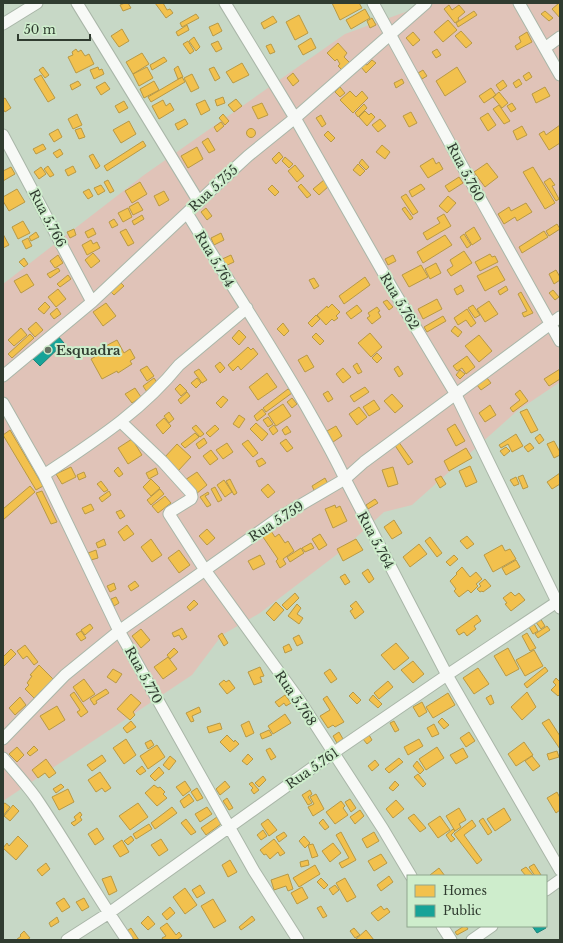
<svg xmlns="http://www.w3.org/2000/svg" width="563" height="943" font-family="'Libre Baskerville',serif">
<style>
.green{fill:#e0c3b8}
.homes{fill:#f2c14e;stroke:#b89945}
.public{fill:#17a398;stroke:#1e8479}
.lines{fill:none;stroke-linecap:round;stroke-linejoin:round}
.minor-casing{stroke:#a9b6a8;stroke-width:13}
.minor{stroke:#f7f9f6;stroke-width:11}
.poi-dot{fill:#657364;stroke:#ceedcc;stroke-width:1.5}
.labels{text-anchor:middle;stroke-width:4;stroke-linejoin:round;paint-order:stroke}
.street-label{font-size:13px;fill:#303c30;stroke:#ceedcc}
.poi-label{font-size:13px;font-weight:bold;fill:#303c30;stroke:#ceedcc;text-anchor:start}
</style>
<rect width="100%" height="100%" fill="#c7d8c6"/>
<!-- green -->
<path class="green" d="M430,3H560V382L517,411L412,505L384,512L340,552L260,613L222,635L192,675L3,801V284L144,175L345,34Z"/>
<!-- homes -->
<path class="homes" d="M125,3H128L131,8L123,11L120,5Z
M155,3H163L167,10L170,9L173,13L166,18Z
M332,3H359L362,8L340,20Z
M559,3H560V18L552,9Z
M449,5L452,10L459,5L465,12L458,18L459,20L455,23L444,9Z
M365,9L370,18L351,29L346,20Z
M474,11L477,15L458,27L456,23Z
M545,11L553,18L549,21L541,14Z
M196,14L199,18L182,27L180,23Z
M299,15L308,33L295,40L286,22Z
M273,16L277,22L264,29L261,23Z
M372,18L376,25L370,28L367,21Z
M448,20L457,30L443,42L434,32Z
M218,23L222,31L213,36L209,27Z
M187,25L189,30L178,36L176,32Z
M122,29L129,41L119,47L111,36Z
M461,31L472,43L466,48L455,36Z
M413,32L420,40L413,46L406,38Z
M527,32L532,42L517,50L515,46L521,42L519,37Z
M194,37L200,47L196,51L189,41Z
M311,38L316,48L303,55L298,46Z
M188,41L194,51L190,54L183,44Z
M218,41L222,49L216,52L211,44Z
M338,43L347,53L344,57L350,63L342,70L338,66L340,64L337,59L335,61L327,53Z
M271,44L275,52L270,54L266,46Z
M76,49L78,52L81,50L85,56L89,54L94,64L76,73L68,57L73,55L72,52Z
M437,49L441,55L436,58L432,52Z
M142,53L149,64L133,74L126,62Z
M164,57L167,61L152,70L150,65Z
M372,60L376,63L366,73L361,67L365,64L367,65Z
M242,63L249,75L233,83L226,72Z
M178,66L183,77L178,79L174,69Z
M43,67L49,75L45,78L39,70Z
M98,67L99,70L102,69L104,74L94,79L90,70Z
M147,67L153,78L139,86L133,74Z
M214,67L220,78L215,81L209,69Z
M457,67L466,82L445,96L436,81Z
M423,70L427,76L422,79L418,73Z
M529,72L532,77L526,81L523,76Z
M293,73L299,81L293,86L287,78Z
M192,74L199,88L191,92L184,78Z
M41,75L55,98L48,102L34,79Z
M182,77L185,82L151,102L148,97Z
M402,79L404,83L396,88L394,83Z
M519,79L522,84L516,88L513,83Z
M503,80L507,86L500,91L496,85Z
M78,81L81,85L72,90L70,85Z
M154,81L159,90L144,98L140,89Z
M105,82L110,89L101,95L96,87Z
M340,87L345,93L340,97L335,92Z
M545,87L550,96L536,103L532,94Z
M491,88L496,95L484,103L479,96Z
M350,91L356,97L362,91L368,98L353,113L340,100Z
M499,92L508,103L502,108L493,97Z
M223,97L225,103L217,106L215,100Z
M5,98L11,108L5,112L3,109V99Z
M236,99L242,106L234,112L228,105Z
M163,100L166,106L170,103L174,110L159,119L152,106Z
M205,100L210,110L201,115L196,104Z
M124,101L128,108L119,113L115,106Z
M262,103L268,115L258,119L252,107Z
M512,103L516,109L511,112L507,106Z
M364,104L367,108L358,117L355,113Z
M499,105L510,121L504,124L493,109Z
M365,111L369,115L371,113L375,117L367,126L359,117Z
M411,112L417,123L409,127L403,116Z
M488,113L496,125L488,131L480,118Z
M77,114L82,125L73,129L68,119Z
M223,114L229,121L225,125L219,118Z
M321,115L326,124L322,127L316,118Z
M185,119L188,124L178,130L175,124Z
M380,119L386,126L378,132L372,125Z
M129,121L136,134L121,143L113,130Z
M221,122L224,126L217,132L214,127Z
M560,125V143L549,150L539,134L544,131L546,135Z
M522,126L527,135L517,140L513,131Z
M81,128L85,137L79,139L75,130Z
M246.5 133a4.5 4.5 0 1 1 9 0a4.5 4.5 0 1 1-9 0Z
M58,129L62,137L54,142L49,134Z
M328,131L335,138L331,142L324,135Z
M208,138L215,150L209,153L202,142Z
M143,141L146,146L107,171L104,166Z
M43,144L46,149L36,154L33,149Z
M382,145L390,152L385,159L376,152Z
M197,147L203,159L188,168L181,156Z
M60,149L63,154L57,158L53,153Z
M279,152L283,157L276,164L272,159Z
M93,154L100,166L96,169L89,156Z
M285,157L293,164L289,168L282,161Z
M433,158L436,164L439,162L443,169L428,178L420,166Z
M362,159L369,167L366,170L359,163Z
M487,163L498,177L485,187L474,172Z
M358,164L365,171L360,176L353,170Z
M295,165L304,176L297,182L288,171Z
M48,166L54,175L50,177L44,169Z
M73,166L76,172L68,176L65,170Z
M11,167L15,174L3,181V171Z
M41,167L46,174L39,179L34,172Z
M533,167L555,203L545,209L523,172Z
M459,177L463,183L449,192L445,186Z
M550,178L555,185L552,186L559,199L556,201L544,182Z
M108,180L114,191L110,193L104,182Z
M324,180L329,186L319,195L313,189Z
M140,182L147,194L132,203L125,191Z
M301,184L311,195L307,198L298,187Z
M421,184L425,189L412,197L409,191Z
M101,185L105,191L98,195L94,188Z
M272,185L279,192L275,196L268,189Z
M17,189L25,202L9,211L3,201V197Z
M89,189L93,196L88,199L83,192Z
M164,191L169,200L159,206L154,196Z
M406,194L418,212L413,215L401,197Z
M448,196L456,203L447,213L439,206Z
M138,202L143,210L133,215L129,207Z
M526,203L532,212L517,221L515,217L504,224L498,214L509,207L511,211Z
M405,207L413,218L410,220L402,209Z
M128,208L132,217L123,222L118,213Z
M206,208L212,216L207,220L201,212Z
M444,214L451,226L427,240L423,233L440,223L437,218Z
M142,215L144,219L134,225L132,221Z
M114,219L118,225L112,228L109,222Z
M23,221L30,233L18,239L12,227Z
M557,224L560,229L549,236L546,231Z
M474,227L481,239L472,245L465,233Z
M93,228L96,234L88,238L85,232Z
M74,229L76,235L70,238L67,232Z
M126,229L134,243L128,246L120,232Z
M544,231L548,237L522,253L519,247Z
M36,232L39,237L31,241L29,237Z
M221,233L224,240L214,245L211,238Z
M3,234L9,245L3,248Z
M464,234L471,245L467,248L460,237Z
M445,235L452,245L423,263L417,252Z
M28,238L32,246L26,249L22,241Z
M91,240L93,244L97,242L100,248L87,255L82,245Z
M464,251L472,263L451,276L447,270L453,266L450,260Z
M93,253L100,261L91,268L85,260Z
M490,254L492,257L495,256L498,262L480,271L475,262Z
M58,255L63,263L55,268L50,261Z
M231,255L234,262L223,267L220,260Z
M393,255L396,261L388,265L385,259Z
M24,258L28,264L24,267L19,262Z
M436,263L441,273L430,279L425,269Z
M421,265L428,277L409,287L402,275Z
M497,266L505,280L485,291L477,276Z
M58,268L60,271L50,278L47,274Z
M556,270L560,277V280L554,284L549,274Z
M27,274L34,285L21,293L14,281Z
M68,275L71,279L60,287L57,284Z
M365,277L370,285L344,304L339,296Z
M314,278L319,286L314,289L309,280Z
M119,281L124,286L114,295L109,290Z
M461,285L464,291L457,295L454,289Z
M506,286L508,290L500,295L498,291Z
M58,289L66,299L56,307L48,297Z
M553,290L559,297L555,300L549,293Z
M521,292L533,313L524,317L522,313L527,311L518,294Z
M437,299L442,309L423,319L418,309Z
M387,300L393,307L389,310L383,302Z
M489,301L498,314L485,322L477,309Z
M45,302L50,307L44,314L38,309Z
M106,303L116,316L103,326L93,312Z
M332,304L340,312L336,316L338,318L334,321L332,319L326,325L317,315L327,306L328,308Z
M357,305L362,311L351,319L346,313Z
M473,305L480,315L475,318L468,308Z
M377,307L380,311L378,312L381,317L372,324L367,318L370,316L368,313Z
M57,308L61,314L54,319L50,314Z
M467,309L476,323L471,327L466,320L458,325L454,318Z
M316,315L320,319L312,327L308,323Z
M443,316L446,321L427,332L424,327Z
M36,322L43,330L35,337L28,329Z
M283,323L289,331L284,336L277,329Z
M455,326L462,332L458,337L451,331Z
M21,328L27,335L14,346L8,340Z
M239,330L246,337L239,345L232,338Z
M316,333L324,341L320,345L312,337Z
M370,333L382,347L371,357L358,343Z
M30,334L34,338L12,358L8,354Z
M479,335L492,351L479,362L465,346Z
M117,340L124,353L130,349L135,358L130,361L132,364L118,373L117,371L102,379L91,359L100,354L98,350Z
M248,347L251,350L253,348L258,354L241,370L238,366L233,371L228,365Z
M377,353L382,358L377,363L372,358Z
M307,355L314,367L305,372L298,360Z
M467,356L475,367L466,374L462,368L457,371L453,366Z
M220,362L225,368L220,373L215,366Z
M357,363L362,372L358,374L353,366Z
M147,366L154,376L147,381L140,370Z
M398,366L403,374L399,377L394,369Z
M343,368L351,377L343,383L336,374Z
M199,369L207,380L202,383L194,372Z
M560,369V379L549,386L544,379Z
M460,370L465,374L460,379L456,375Z
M267,373L277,387L258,400L249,387Z
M154,378L158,384L147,392L143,386Z
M197,378L201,383L196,388L191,383Z
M487,378L491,383L481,390L477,385Z
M180,384L187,391L181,396L175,389Z
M365,387L369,392L354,402L350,396Z
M135,388L141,397L132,403L125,394Z
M288,389L292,393L266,412L263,408Z
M520,390L528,401L513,412L510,408L520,400L515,394Z
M328,391L333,399L328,402L323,394Z
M187,392L190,396L181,404L178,400Z
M392,394L403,406L395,413L384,401Z
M223,396L228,400L221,408L216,403Z
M292,398L297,404L292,408L287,402Z
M374,400L380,409L369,416L363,407Z
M283,404L291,416L276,426L268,414Z
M490,405L496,415L485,422L479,413Z
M359,407L367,417L357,425L349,414Z
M262,409L266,414L257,421L254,416Z
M527,409L538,430L531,433L520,412Z
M169,412L174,419L169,423L164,416Z
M239,415L245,419L239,428L233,424Z
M268,417L273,424L268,427L263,420Z
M164,418L171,426L163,434L156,425Z
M256,423L268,434L262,441L250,429Z
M455,424L465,441L456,446L447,429Z
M196,425L204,434L200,437L192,428Z
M215,425L219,429L210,437L206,433Z
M274,425L278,431L273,435L269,429Z
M287,426L291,432L285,435L282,430Z
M336,426L342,436L333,442L327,431Z
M10,430L43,486L36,490L3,435Z
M195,433L199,437L185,448L181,444Z
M516,434L523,446L512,452L508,444L501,448L499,445Z
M540,434L544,440L539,444L535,438Z
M204,438L207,443L199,449L196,444Z
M132,439L142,455L128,464L118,448Z
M286,439L293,448L287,452L280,443Z
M248,440L258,453L253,457L242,444Z
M398,441L413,462L408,465L394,444Z
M554,441L560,452V455L554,458L547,444Z
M227,443L233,452L223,459L216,450Z
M530,443L534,448L528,452L524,447Z
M177,444L191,457L178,471L164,458Z
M506,447L510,451L504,456L500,451Z
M466,448L472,458L449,471L444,461Z
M211,450L218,459L210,465L203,456Z
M262,458L266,463L259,467L256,461Z
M470,466L477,482L466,487L459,471Z
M71,467L76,477L62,484L56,474Z
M118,467L123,474L119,477L114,471Z
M393,467L398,484L388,487L382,470Z
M156,468L158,474L149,479L146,473Z
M84,472L86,477L79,480L77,475Z
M197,472L207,485L196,494L185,480Z
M560,473V484L552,489L547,482Z
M523,475L528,487L523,489L518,477Z
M441,476L446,484L440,488L435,479Z
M516,477L519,484L514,486L510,480Z
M325,478L328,484L315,492L312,486Z
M151,479L160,488L151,496L143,487Z
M230,479L237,493L234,495L226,481Z
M224,480L232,492L225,497L217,485Z
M101,481L108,490L104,492L97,484Z
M268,484L275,492L268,498L261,490Z
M30,486L35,492L3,520V509Z
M215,487L222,500L218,502L211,489Z
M160,489L164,494L151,505L147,500Z
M42,491L57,522L51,524L36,493Z
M109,491L111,495L102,502L99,498Z
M208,492L209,494L205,496L211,505L207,507L200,497Z
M165,496L171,503L158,513L152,506Z
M375,499L378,503L368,509L366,505Z
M91,504L94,510L85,514L82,508Z
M335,505L336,508L340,506L347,521L333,528L325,509Z
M121,510L125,516L120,519L116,512Z
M394,520L402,533L392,539L384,527Z
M127,525L134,534L124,541L118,532Z
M207,529L215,538L207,545L199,536Z
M271,531L275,537L279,534L285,543L288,541L294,551L283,559L286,564L280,568L276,561L278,559L263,537Z
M320,534L327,545L319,550L312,539Z
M467,536L474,544L467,549L460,541Z
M430,537L442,553L437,557L425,541Z
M104,539L106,545L98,548L96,543Z
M151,539L162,555L152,562L141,547Z
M356,539L363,550L343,561L337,549Z
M311,543L314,548L305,552L302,548Z
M419,544L427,554L410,567L403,557Z
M502,545L505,551L510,549L516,559L493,572L484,555Z
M301,548L304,553L290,562L287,557Z
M96,550L98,558L91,560L88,553Z
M179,550L190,565L179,573L168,558Z
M260,555L265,564L253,570L248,561Z
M454,555L458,559L450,566L446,562Z
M516,560L520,567L506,575L502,568Z
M462,567L470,577L476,572L482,579L476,584L478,586L471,593L468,590L459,597L454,591L456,589L450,581L457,574L456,573Z
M368,569L374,579L369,583L362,573Z
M345,574L350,582L345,585L340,577Z
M485,579L491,586L483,592L482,591L480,592L477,589L481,586L479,584Z
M135,581L139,586L131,591L128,586Z
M114,583L116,589L110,592L107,586Z
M511,592L515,596L519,593L525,600L511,611L505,604L507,603L503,598Z
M295,593L299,598L287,610L282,605Z
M116,597L119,603L114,606L111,599Z
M194,600L198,604L190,611L187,607Z
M356,601L364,612L355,619L350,611L353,609L350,606Z
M276,602L284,610L274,621L266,613Z
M297,604L301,608L297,614L303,618L299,624L288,616Z
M477,615L481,621L474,626L476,629L467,636L464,632L459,635L456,630Z
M540,618L545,626L541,629L535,621Z
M90,624L93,628L85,635L81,630Z
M534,624L538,631L533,634L529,627Z
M547,626L550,630L538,638L535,634Z
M182,628L187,637L182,640L179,635L174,637L172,633Z
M141,629L150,640L141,648L132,636Z
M81,631L86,638L81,641L76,634Z
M222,633L228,643L224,646L218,636Z
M527,633L536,648L530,651L522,636Z
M299,635L303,643L297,646L293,638Z
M396,643L409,658L394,670L381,655Z
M289,644L292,650L285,653L283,647Z
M25,645L38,662L34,665L27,656L23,659L17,651Z
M174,648L178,652L170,659L167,655Z
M508,648L519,669L506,676L494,656Z
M11,649L16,654L3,667V657Z
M534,650L543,666L525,676L516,660Z
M168,657L177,669L163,679L154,667Z
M413,661L424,674L413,683L401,670Z
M39,665L53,679L34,698L25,689L29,685L27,683L32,676L30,675Z
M260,667L264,676L260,677L262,682L254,685L248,672Z
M545,667L548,671L527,688L524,684Z
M478,668L489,684L474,694L463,678Z
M113,669L122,674L116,683L107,677Z
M330,669L337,679L331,683L324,673Z
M556,678L560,682V694L558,696L551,690L556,685L553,682Z
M84,679L95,694L83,702L73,687Z
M224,680L226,682L229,680L235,688L227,694L219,684Z
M388,681L393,687L379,699L374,693Z
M106,689L109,693L96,701L97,703L94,705L90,699Z
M74,692L88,712L81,717L77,712L80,710L70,695Z
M353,692L361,700L357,704L349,696Z
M527,692L536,707L522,720L511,707Z
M448,693L455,705L433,718L426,707Z
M131,694L141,703L133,712L135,715L130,720L117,709Z
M285,695L291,703L286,706L284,703L279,707L275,702Z
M373,695L382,704L378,708L369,700Z
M491,695L494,703L490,705L486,698Z
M327,696L344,722L335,727L333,725L328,728L320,716L330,710L323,699Z
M20,697L26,705L15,715L9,708Z
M422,702L427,712L419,717L413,707Z
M57,706L65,720L49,730L40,716Z
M199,707L201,712L192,716L194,721L191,722L186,713Z
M285,714L291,723L273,734L268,726Z
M442,718L449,725L444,729L438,722Z
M549,719L560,736V749L542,723Z
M131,721L136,727L127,733L123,728Z
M249,721L254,733L246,737L241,725Z
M394,721L399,730L395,732L390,723Z
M220,723L222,729L209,733L207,727Z
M434,724L439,734L432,737L427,728Z
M269,730L272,735L262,739L260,734Z
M339,732L343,739L337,743L333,736Z
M469,732L475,741L466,747L460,738Z
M227,735L234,742L235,740L239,744L230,752L220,742Z
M369,735L372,740L367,744L363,739Z
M126,739L136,755L124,764L113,748Z
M419,739L423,746L408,755L404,747Z
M151,740L154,745L148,749L145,743Z
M524,742L533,755L516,766L508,754Z
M157,745L165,757L148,769L140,756Z
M34,746L38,750L30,756L27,753Z
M17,747L24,755L17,762L9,754Z
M437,747L444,758L426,770L419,759Z
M270,748L276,757L271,760L266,750Z
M463,748L468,757L456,764L450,755Z
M557,751L559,757L549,760L547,754Z
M248,754L253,759L247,765L242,761Z
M102,755L106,761L92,771L87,765Z
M170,756L176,761L169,770L163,765Z
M532,756L540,766L533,771L525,761Z
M399,758L403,762L389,773L385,769Z
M46,759L56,773L49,778L45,773L38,778L32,770Z
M375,760L379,765L372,771L368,766Z
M417,761L424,770L420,774L413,766Z
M142,766L146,771L140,775L136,771Z
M159,767L164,773L155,781L150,776Z
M100,772L111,788L105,792L102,788L96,792L88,780Z
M418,774L426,784L423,787L414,777Z
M263,776L266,780L259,787L255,783Z
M185,781L191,790L183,796L176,787Z
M225,781L230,787L220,795L216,789Z
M395,781L399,785L393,791L389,788Z
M252,782L259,790L254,794L251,790L253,788L249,784Z
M61,784L64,787L56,793L53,789Z
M154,785L158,788L160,787L165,792L163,794L167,798L157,806L145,793Z
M197,788L203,798L197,801L191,792Z
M68,789L74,802L59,810L52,797Z
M310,790L312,794L308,797L312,803L308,805L302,795Z
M557,792L560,798V810L556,813L547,798Z
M189,794L194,801L184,808L180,801Z
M316,794L324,809L313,816L308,807L314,804L310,797Z
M227,798L233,808L229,810L223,801Z
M350,799L356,808L351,812L345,802Z
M396,800L404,809L393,818L386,809Z
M341,801L345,806L343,808L348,815L335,824L326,812Z
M5,803L10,807L3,816V804Z
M138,803L148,817L130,830L119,816Z
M13,805L19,811L10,821L4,816Z
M172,807L177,813L155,829L151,823Z
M207,807L212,814L200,822L195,814Z
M459,808L466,820L459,824L461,827L455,831L446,816Z
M504,808L511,820L495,831L487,819Z
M360,810L364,816L355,824L350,817Z
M80,812L82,815L80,817L82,820L74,826L71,823L76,820L74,817Z
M414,814L426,828L420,832L408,818Z
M440,816L450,830L438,838L428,824Z
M217,817L221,824L206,835L201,828Z
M483,818L492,832L488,835L479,821Z
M186,819L196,832L191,835L181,823Z
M268,819L277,830L269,836L261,824Z
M323,819L329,827L325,830L319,823Z
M472,820L476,826L464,835L482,860L477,864L454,834Z
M149,824L152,829L136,839L133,834Z
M97,828L104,839L95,845L88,834Z
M453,829L455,831L451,835L455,839L451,842L446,835Z
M263,830L267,836L261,840L257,835Z
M284,832L287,836L279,842L276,837Z
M341,832L356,860L342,868L339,863L349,858L336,835Z
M374,832L379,841L367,848L362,839Z
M18,836L28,846L16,860L3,848L7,843L9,846Z
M131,836L134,840L128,845L124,841Z
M304,836L310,843L305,848L299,841Z
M161,839L168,850L159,856L151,845Z
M274,839L285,853L280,856L278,852L270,859L266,854L264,855L260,850Z
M122,840L129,852L120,857L113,846Z
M333,843L341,853L330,862L322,851Z
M313,844L318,856L312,858L308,845Z
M381,854L387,863L374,871L368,861Z
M230,860L237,872L228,877L222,865Z
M308,860L309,865L301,867L300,862Z
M46,863L50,869L42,876L37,870Z
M534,864L541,875L540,876H535L529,867Z
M315,865L320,874L299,887L293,878Z
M526,867L533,875L532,876H526L521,870Z
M439,868L445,876H431L430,875Z
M288,874L293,889L288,891L286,886L274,890L271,880Z
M111,876L117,891L109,895L102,879Z
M389,876L393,882L381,891L377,885Z
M321,878L328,885L324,889L317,882Z
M345,878L356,897L347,902L336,883Z
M200,885L205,893L197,898L192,890Z
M335,885L339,890L333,895L329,889Z
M302,887L308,898L297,904L291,893Z
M185,888L197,905L185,914L173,897Z
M64,898L70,907L62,912L56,903Z
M84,898L89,907L82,911L76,902Z
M213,899L226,921L214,928L201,906Z
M321,906L327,916L323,918L317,908Z
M381,906L384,910L387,908L390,912L378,921L371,913Z
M170,907L175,913L167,920L162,914Z
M148,916L155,924L148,930L141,923Z
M252,916L255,920L241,930L239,927Z
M57,917L59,922L51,927L49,923Z
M167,923L176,935L179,932L182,936L177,940H163L162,938L166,936L160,928Z
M464,926H466L468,929L457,935L455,932Z
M131,928L139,940H134L127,931Z
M354,928L360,935L355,938L350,931Z
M366,930L374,940H355Z
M24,931L30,938L27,940H16L21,936L20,935Z"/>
<!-- public -->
<path class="public" d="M57,335L64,343L40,366L32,358Z
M532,926H545L546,928L537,933Z"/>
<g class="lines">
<!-- minor casing -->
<g class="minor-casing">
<path id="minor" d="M77,3L199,202
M225,3L295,118L392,288L455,393L560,608
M373,3L476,191L560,341
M519,3L560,75
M3,24L37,3
M545,48L560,37
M3,135L92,302
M187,213C228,281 272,346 311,415C323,436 335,457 345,479L447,675L560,870
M3,376L92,302L223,179L248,156L295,118L426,3
M3,403L44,475L119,631L254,871L298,940
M121,422L163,462L191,493L192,497L191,499L170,512L169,514L205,570L300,701L383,829L411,876
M44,475C93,442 141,412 179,365L247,308
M3,739L65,675L119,631L280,517L345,479L364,462L560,317
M3,758C14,771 26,784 36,798C68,845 95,894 127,940
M546,890L560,880
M442,926L451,940
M67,940L109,913L333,753L447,675L560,600
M472,940L492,926"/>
</g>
<!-- minor -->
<use href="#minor" class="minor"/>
</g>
<!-- markers -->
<circle class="poi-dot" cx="48" cy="350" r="4"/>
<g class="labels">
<!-- street labels -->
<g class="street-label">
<text transform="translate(466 172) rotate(62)" y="5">Rua 5.760</text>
<text transform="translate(213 188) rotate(-43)" y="5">Rua 5.755</text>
<text transform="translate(48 218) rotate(62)" y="5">Rua 5.766</text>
<text transform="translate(215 259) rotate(59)" y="5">Rua 5.764</text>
<text transform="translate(400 301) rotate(59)" y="5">Rua 5.762</text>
<text transform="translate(276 521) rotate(-33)" y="5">Rua 5.759</text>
<text transform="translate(376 540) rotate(62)" y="5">Rua 5.764</text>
<text transform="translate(144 675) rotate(61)" y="5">Rua 5.770</text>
<text transform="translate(296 698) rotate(56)" y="5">Rua 5.768</text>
<text transform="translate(312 768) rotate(-35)" y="5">Rua 5.761</text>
</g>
<!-- poi labels -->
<g class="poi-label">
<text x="56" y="355">Esquadra</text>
</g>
</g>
<!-- border -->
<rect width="563" height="943" fill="none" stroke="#303c30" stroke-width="8"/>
<!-- legend -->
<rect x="407" y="875" width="140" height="52" fill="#ceedcc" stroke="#8fa68e"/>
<rect x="415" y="885" width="20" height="12" fill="#f2c14e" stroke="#8fa68e"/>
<text x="443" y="895" font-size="12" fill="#303c30">Homes</text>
<rect x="415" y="905" width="20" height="12" fill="#17a398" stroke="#8fa68e"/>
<text x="443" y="915" font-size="12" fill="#303c30">Public</text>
<!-- scale -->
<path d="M18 34v6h72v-6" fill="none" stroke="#303c30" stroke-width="2"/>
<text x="24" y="34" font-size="12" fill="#303c30" stroke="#ceedcc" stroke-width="3" paint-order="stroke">50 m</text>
</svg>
